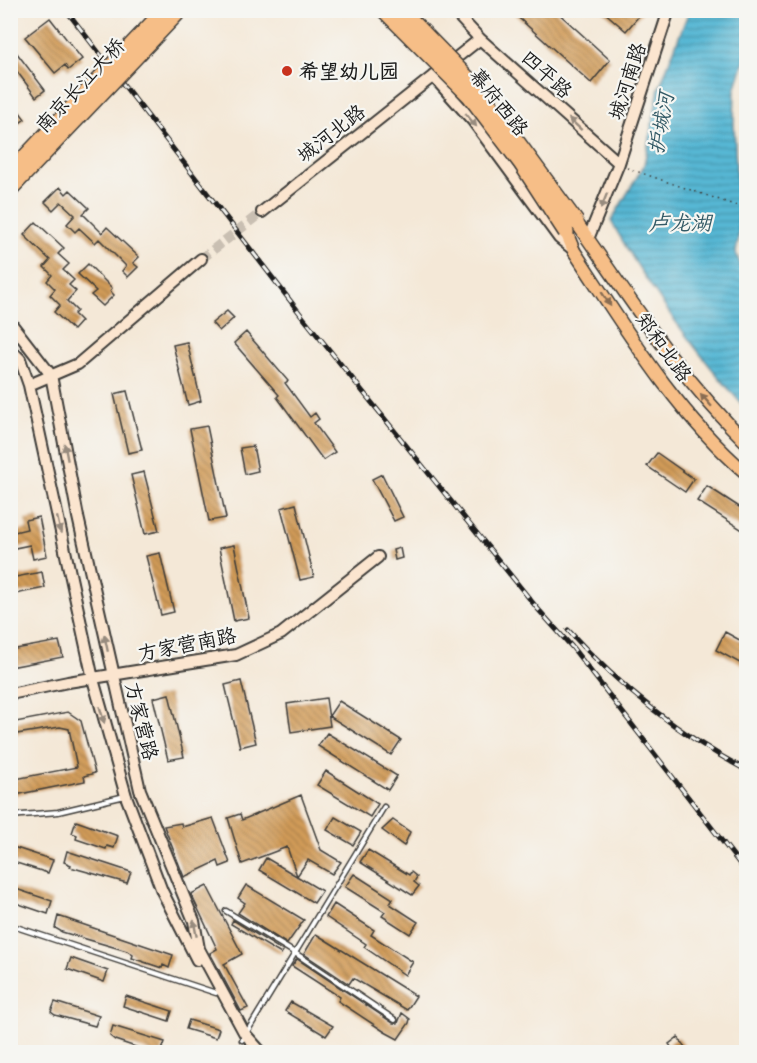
<svg xmlns="http://www.w3.org/2000/svg" width="757" height="1063" font-family="Mali,'LXGW WenKai TC',sans-serif">
<style>
.water{fill:url(#water-rules);stroke:#396a78;stroke-width:1.5}
.building{fill:url(#building-back-hatch)}
.lines{fill:none;stroke-linecap:round;stroke-linejoin:round}
.secondary-tunnel{stroke:#c9bfb2;stroke-width:10;stroke-dasharray:10 5;stroke-linecap:butt}
.lane-casing{stroke:#3c3b38;stroke-width:7}
.secondary-casing{stroke:#3c3b38;stroke-width:14}
.primary-casing{stroke:#3c3b38;stroke-width:15}
.path{stroke:#3c3b38;stroke-width:1.5;stroke-dasharray:1.5 4.5;stroke-linecap:butt}
.lane{stroke:#fff;stroke-width:4}
.secondary{stroke:#fbe5cf;stroke-width:10}
.primary{stroke:#f6be87;stroke-width:12}
.rail-casing{stroke:#1c1c1c;stroke-width:5}
.rail{stroke:#f6f6f2;stroke-width:3;stroke-dasharray:9;stroke-linecap:butt}
.highway-bridge-casing{stroke:#3c3b38;stroke-width:18;stroke-linecap:butt}
.highway-bridge{stroke:#f6be87;stroke-width:15}
.oneway{fill:#978b7e}
.oneway2{fill:#896d52}
.poi-dot{fill:#c8321e;stroke:#f6f6f2;stroke-width:2}
.labels{text-anchor:middle;stroke-width:4.5;stroke-linejoin:round;paint-order:stroke}
.poi-label{font-size:20px;font-weight:bold;fill:#1c1c1c;stroke:#f6f6f2;text-anchor:start}
.street-label{font-size:20px;fill:#1c1c1c;stroke:#f6f6f2}
.water-label{font-size:21px;font-style:italic;fill:#335a66;stroke:#f6f6f2}
</style>
<defs>
<pattern id="water-rules" width="6" height="5" patternUnits="userSpaceOnUse" patternTransform="scale(1.5)"><rect width="6" height="5" fill="#56b7d4"/><path d="M0 2.5h6" fill="none" stroke="#4694ab"/></pattern>
<pattern id="building-back-hatch" width="6" height="6" patternUnits="userSpaceOnUse" patternTransform="scale(1.5)"><rect width="6" height="6" fill="#d19b58"/><path d="M-1 5l2 2M0 0l6 6M5-1l2 2" fill="none" stroke="#a97e48"/></pattern>
</defs>
<rect width="100%" height="100%" fill="#f6f6f2"/>
<filter id="ink" filterUnits="userSpaceOnUse"><feTurbulence type="fractalNoise" baseFrequency=".0167" numOctaves="2"/><feDisplacementMap in="SourceGraphic" scale="12" xChannelSelector="R" yChannelSelector="G"/><feConvolveMatrix kernelMatrix="1 2 1 2 8 2 1 2 1" color-interpolation-filters="sRGB"/></filter>
<filter id="wash" filterUnits="userSpaceOnUse"><feTurbulence type="fractalNoise" baseFrequency=".008" numOctaves="4" result="noise"/><feDisplacementMap in="SourceGraphic" scale="24" xChannelSelector="R" yChannelSelector="G"/><feGaussianBlur stdDeviation="1.35" result="paint"/><feColorMatrix in="noise" values="0 0 0 0 0 0 0 0 0 0 0 0 0 0 0 0 0 1.4 0 .05"/><feComposite in="paint" operator="in"/></filter>
<g filter="url(#wash)">
<rect width="100%" height="100%" fill="#f4e8d7"/>
<!-- water -->
<path class="water" d="M689,11H746V55L735,90L734,123L739,233L736,253L746,280V409C693,349 650,291 611,221L644,165L659,88Z"/>
<g id="blocks">
<!-- building -->
<path class="building" d="M510,10H555L610,60L591,83Z
M602,10H644L626,31Z
M50,18L82,59L68,70L65,65L55,73L25,37Z
M10,44L45,90L36,97L10,62Z
M10,99L25,119L10,130Z
M60,187L66,194L70,190L89,208L83,214L102,233L107,227L139,257L133,263L138,267L128,277L122,271L126,266L99,239L95,243L79,228L75,232L67,224L75,215L61,202L53,210L45,202Z
M36,222L64,248L58,254L69,264L63,270L74,280L69,285L76,291L67,301L77,311L74,314L81,321L73,330L54,312L60,305L50,295L55,289L47,281L52,275L44,267L50,260L24,235Z
M88,264L112,288L110,291L114,295L103,306L91,295L96,291L78,274Z
M227,311L234,318L219,331L212,323Z
M246,332L288,381L285,383L310,417L315,413L319,419L314,423L335,452L323,460L277,397L279,395L234,343Z
M187,342L201,401L188,405L173,345Z
M127,391L142,450L128,453L114,394Z
M207,426L226,518L209,521L190,429Z
M253,446L258,471L245,474L240,448Z
M657,453L694,479L685,492L647,466Z
M144,472L159,531L145,534L131,475Z
M382,474L403,517L394,521L372,479Z
M707,486L747,512V533L697,501Z
M296,504L314,577L300,580L281,508Z
M39,517L47,556L33,559L30,545L10,549V533L27,529L25,520Z
M234,545L249,618L234,621L219,548Z
M400,548L402,558L395,560L393,550Z
M160,553L174,612L161,615L146,556Z
M42,572L45,588L10,595V578Z
M725,632L747,644V667L716,650Z
M59,641L63,657L10,667V650Z
M241,681L256,743L240,747L225,685Z
M169,694L184,757L168,760L153,698Z
M326,698L330,726L291,732L287,704Z
M339,701L401,740L391,755L329,716Z
M68,712L81,721L95,773L84,776L85,781L10,796V780L77,767L69,729L60,727L10,735V723Z
M327,733L397,776L388,790L318,746Z
M326,771L378,804L370,817L317,785Z
M301,795L321,850L341,862L332,874L308,860L297,876L287,847L242,864L228,818L240,814L242,820Z
M335,817L361,832L353,845L327,830Z
M213,818L230,863L220,867L218,861L184,877L164,826L181,823L182,827Z
M393,820L410,832L404,846L382,830Z
M76,821L118,836L114,848L107,846L106,849L76,839L77,835L72,833Z
M10,846L53,860L48,873L10,861Z
M368,850L409,875L411,872L417,877L414,882L419,886L412,895L360,862Z
M67,851L131,872L127,883L70,867L71,865L64,862Z
M266,858L322,891L314,903L259,870Z
M354,874L393,899L390,904L418,922L410,934L382,916L385,912L345,887Z
M246,885L304,920L287,944L238,913L245,903L238,898Z
M207,886L242,954L224,964L248,1008L241,1011L210,953L217,949L191,894Z
M10,887L52,901L48,914L10,901Z
M334,904L374,930L371,935L413,962L405,975L364,947L366,944L326,917Z
M58,916L173,955L169,968L163,965L162,968L132,958L133,955L127,951L62,932L55,928Z
M233,920L283,951L281,954L231,924Z
M316,934L416,996L407,1010L353,978L349,984L304,954Z
M71,958L108,971L104,982L67,969Z
M297,959L393,1023H398L402,1013L410,1019L409,1023L398,1039L385,1032L338,1001L340,997L292,966Z
M126,996L172,1011L169,1021L123,1006Z
M55,1002L99,1016L95,1026L55,1015L51,1012Z
M291,1002L333,1026L326,1036L285,1011Z
M189,1020L219,1029L216,1038L186,1029Z
M113,1026L165,1042L161,1053H153L115,1040L110,1036Z
M678,1037L689,1053H675L669,1044Z"/>
</g>
</g>
<g filter="url(#ink)">
<use href="#blocks" fill-opacity="0" stroke="#3c3b38" stroke-width="1.5"/>
<g class="lines">
<!-- secondary-tunnel -->
<path class="secondary-tunnel" d="M201,259L262,212"/>
<!-- lane casing -->
<g class="lane-casing">
<path id="lane" d="M10,816L58,812L125,796
M226,911L295,953L395,1020
M10,925L216,993
M242,1040L384,807"/>
</g>
<!-- secondary casing -->
<g class="secondary-casing">
<path id="secondary" d="M453,10L480,39L619,163
M433,76L473,121L559,238L574,250
M262,212L480,39
M588,239L619,163L669,10
M10,322L51,375L78,517L140,790L194,921L199,949L245,1034L261,1052
M10,349L20,359L29,385L93,679L126,796L162,891L197,960
M29,385L78,364L201,259
M10,694L68,682L236,655L281,634L378,557"/>
</g>
<!-- primary casing -->
<g class="primary-casing">
<path id="primary" d="M576,222C631,300 678,375 746,442
M566,232L574,251C625,328 675,412 746,473"/>
</g>
<!-- path -->
<path class="path" d="M627,168L746,209"/>
<!-- lane -->
<use href="#lane" class="lane"/>
<!-- secondary -->
<use href="#secondary" class="secondary"/>
<!-- primary -->
<use href="#primary" class="primary"/>
<!-- rail casing -->
<g class="rail-casing">
<path id="rail" d="M66,10L302,316L537,608L572,647L746,872
M568,630C620,687 678,734 746,770"/>
</g>
<!-- rail -->
<use href="#rail" class="rail"/>
<!-- highway-bridge casing -->
<g class="highway-bridge-casing">
<path id="highway-bridge" d="M384,10L470,96L521,163L566,232
M401,10L478,89L576,222
M10,173L165,10
M10,189L180,10"/>
</g>
<!-- highway-bridge -->
<use href="#highway-bridge" class="highway-bridge"/>
</g>
<!-- one-way arrows -->
<defs><path id="oneway-solid" d="M-6-.8H1V-3.2L6.5 0L1 3.2V.8H-6Z" transform="scale(1.5)"/></defs>
<g class="oneway">
<use href="#oneway-solid" transform="translate(471 120) rotate(50)"/>
<use href="#oneway-solid" transform="translate(575 124) rotate(-138)"/>
<use href="#oneway-solid" transform="translate(604 201) rotate(112)"/>
<use href="#oneway-solid" transform="translate(66 452) rotate(-101)"/>
<use href="#oneway-solid" transform="translate(59 525) rotate(77)"/>
<use href="#oneway-solid" transform="translate(106 643) rotate(-102)"/>
<use href="#oneway-solid" transform="translate(102 715) rotate(74)"/>
<use href="#oneway-solid" transform="translate(195 928) rotate(-101)"/>
</g>
<g class="oneway2">
<use href="#oneway-solid" transform="translate(606 299) rotate(57)"/>
<use href="#oneway-solid" transform="translate(706 400) rotate(-131)"/>
</g>
</g>
<!-- markers -->
<circle class="poi-dot" cx="287" cy="71" r="6"/>
<g class="labels">
<!-- poi labels -->
<g class="poi-label">
<text x="299" y="78">希望幼儿园</text>
</g>
<!-- street labels -->
<g class="street-label">
<text transform="translate(547 74) rotate(42)" y="7">四平路</text>
<text transform="translate(627 81) rotate(-72)" y="7">城河南路</text>
<text transform="translate(80 85) rotate(-47)" y="7">南京长江大桥</text>
<text transform="translate(499 102) rotate(51)" y="7">幕府西路</text>
<text transform="translate(331 133) rotate(-38)" y="7">城河北路</text>
<text transform="translate(664 347) rotate(54)" y="7">郑和北路</text>
<text transform="translate(187 644) rotate(-11)" y="7">方家营南路</text>
<text transform="translate(142 721) rotate(76)" y="7">方家营路</text>
</g>
<!-- water labels -->
<g class="water-label">
<text transform="translate(661 123) rotate(-80)" y="7">护城河</text>
<text x="680" y="230">卢龙湖</text>
</g>
</g>
<!-- margin -->
<rect width="757" height="1063" fill="none" stroke="#f6f6f2" stroke-width="36"/>
</svg>
